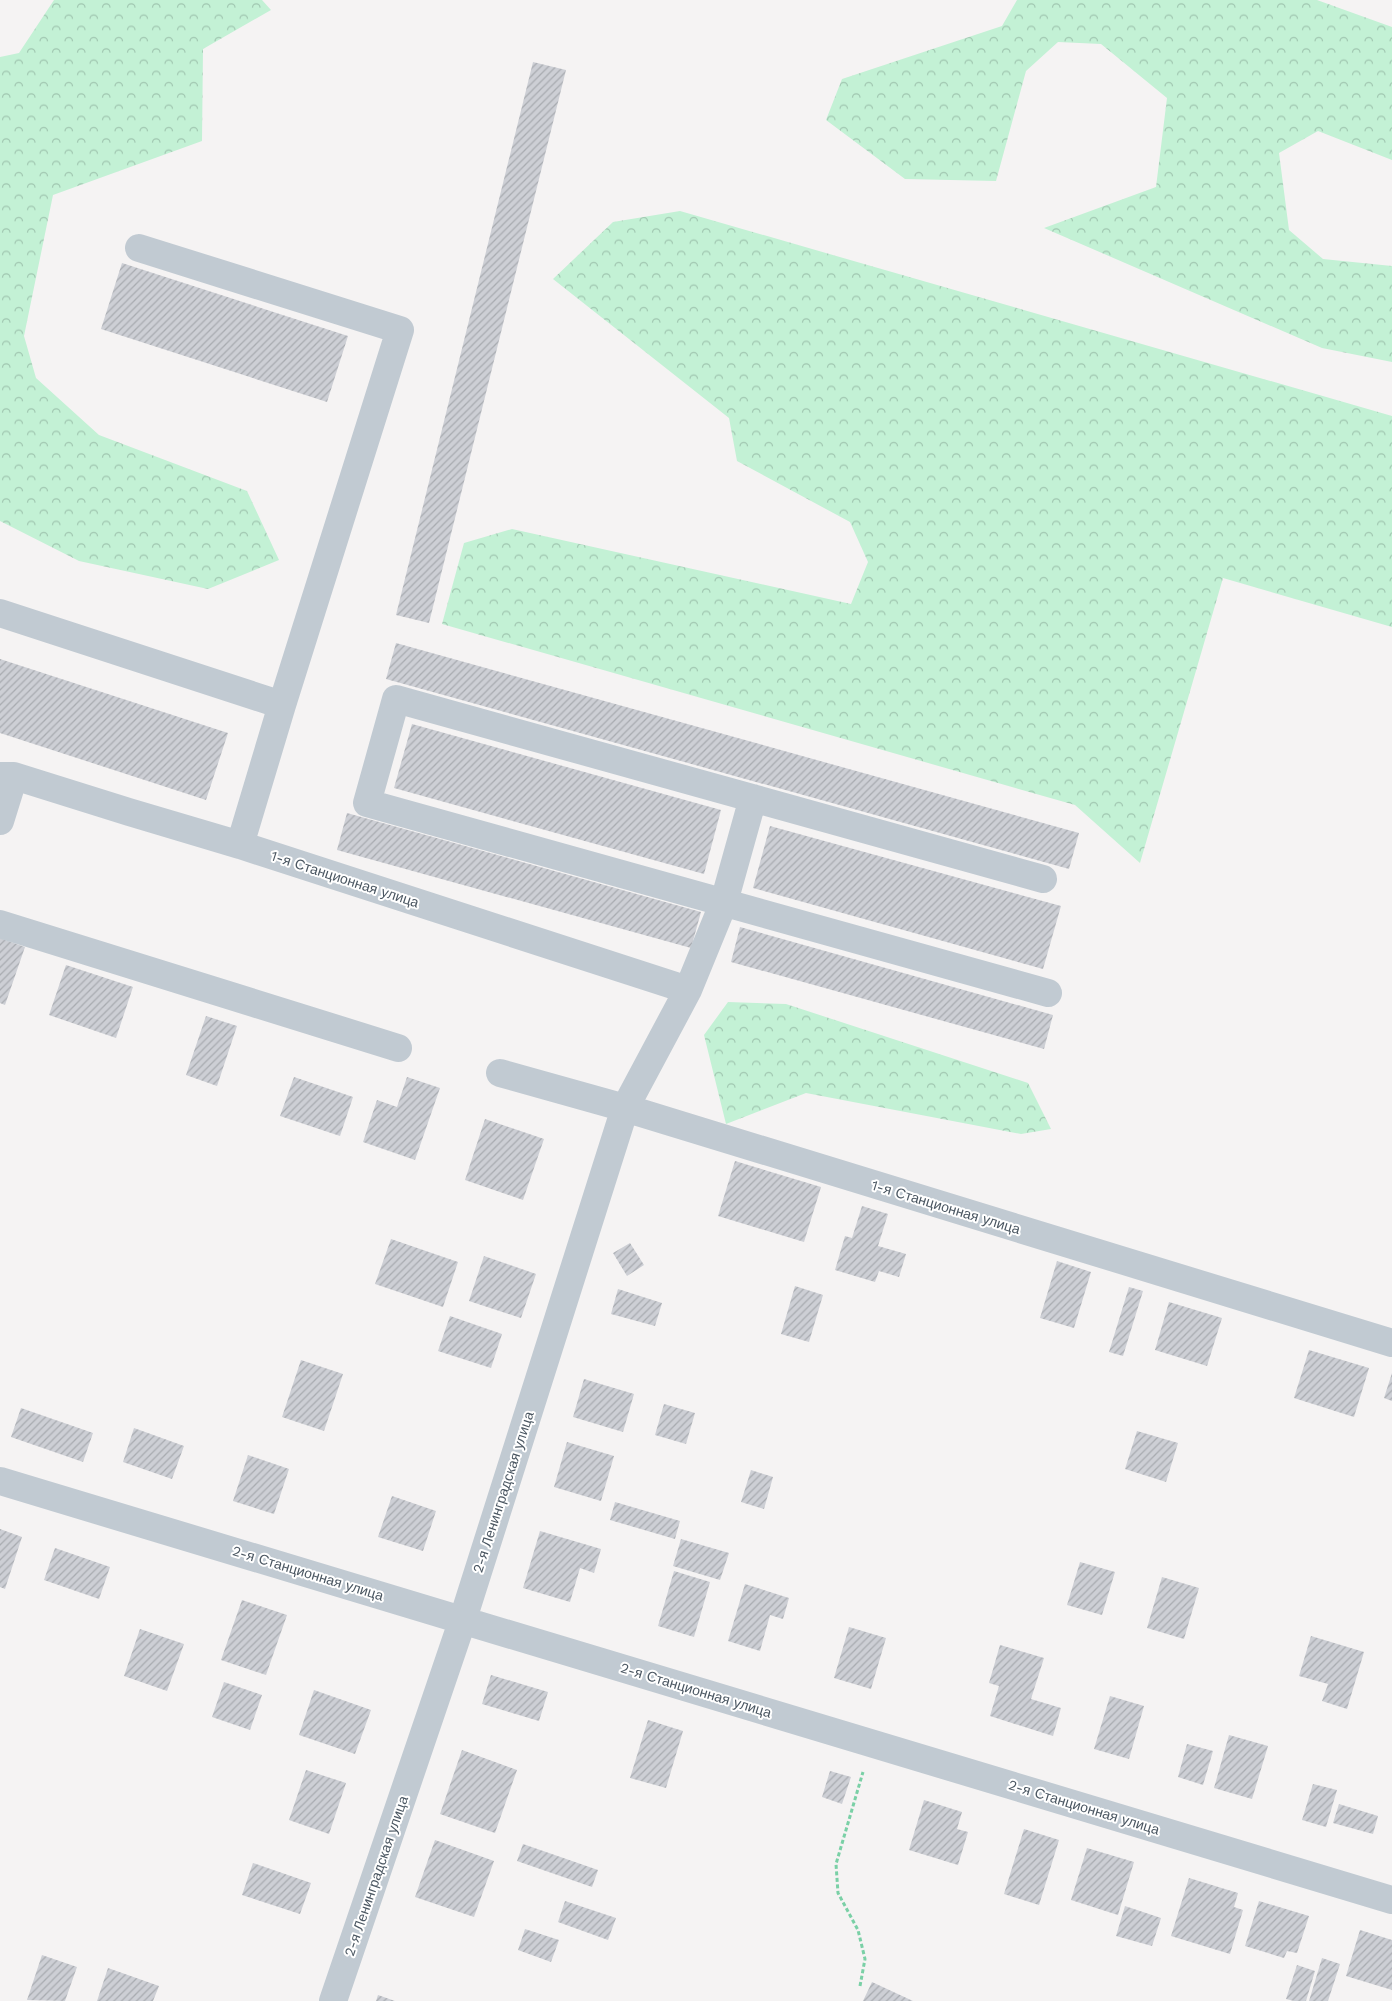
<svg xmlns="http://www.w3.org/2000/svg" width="1392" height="2001" font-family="'Work Sans',sans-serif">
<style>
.forest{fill:url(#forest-crowns)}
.building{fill:url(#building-hatch)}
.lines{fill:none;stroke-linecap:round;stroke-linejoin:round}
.path{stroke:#7ad0a6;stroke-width:3;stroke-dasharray:4 2.5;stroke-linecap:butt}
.minor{stroke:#c1cad2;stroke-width:28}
.labels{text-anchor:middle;stroke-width:4;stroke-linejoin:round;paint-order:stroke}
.street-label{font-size:14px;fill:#4a5661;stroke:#fff}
</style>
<defs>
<pattern id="forest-crowns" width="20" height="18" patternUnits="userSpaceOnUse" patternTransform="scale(1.25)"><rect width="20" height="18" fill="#c3f1d5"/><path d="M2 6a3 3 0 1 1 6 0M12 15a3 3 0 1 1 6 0" fill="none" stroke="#a0c6b0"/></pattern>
<pattern id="building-hatch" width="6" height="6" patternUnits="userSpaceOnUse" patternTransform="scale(1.25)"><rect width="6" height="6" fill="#cdcfd5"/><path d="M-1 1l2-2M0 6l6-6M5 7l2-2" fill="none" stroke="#a8abb0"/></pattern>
</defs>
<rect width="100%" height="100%" fill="#f5f3f3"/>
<!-- forest -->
<path class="forest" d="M54,0H262L271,10L203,49L202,141L53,195L24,336L36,378L99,435L247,491L279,560L208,589L79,561L0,521V57L19,53Z
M1017,0H1317L1392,27V160L1318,131L1279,153L1289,230L1323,259L1392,266V362L1322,348L1044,228L1156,187L1167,98L1101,44L1058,42L1026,71L996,181L905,179L826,120L842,79L1002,26Z
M680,211L1392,416V627L1223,578L1140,863L1075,805L442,624L464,543L512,529L851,604L868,562L850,522L737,461L729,418L553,279L613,222Z
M728,1002L786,1004L1028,1083L1051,1129L1021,1134L806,1093L726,1124L704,1035Z"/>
<!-- building -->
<path class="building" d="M533,62L566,70L429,623L396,615Z
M122,263L348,336L327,402L101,329Z
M396,643L1079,833L1069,869L386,679Z
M0,659L228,733L206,800L0,733Z
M412,724L721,810L704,874L394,788Z
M347,813L701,912L691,948L337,850Z
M770,826L1061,906L1043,969L753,888Z
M740,927L1053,1015L1044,1049L731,962Z
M0,938L25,947L5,1005L0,1003Z
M66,965L133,987L116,1038L49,1015Z
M206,1016L237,1026L217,1086L186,1075Z
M294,1077L353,1097L340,1136L280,1116Z
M407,1077L440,1088L415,1160L363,1142L377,1100L397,1107Z
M485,1119L544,1139L523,1200L465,1180Z
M735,1161L821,1187L804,1242L718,1216Z
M862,1206L888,1214L878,1246L906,1254L899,1277L879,1271L875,1282L835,1270L845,1236L852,1238Z
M391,1239L458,1262L443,1307L375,1284Z
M630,1243L644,1265L627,1276L613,1253Z
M484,1256L536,1274L521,1318L469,1301Z
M1057,1261L1091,1272L1074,1328L1040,1318Z
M795,1286L823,1295L809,1342L781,1334Z
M1129,1287L1143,1291L1123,1356L1109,1352Z
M618,1289L662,1303L655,1326L611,1314Z
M1169,1302L1222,1318L1207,1366L1155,1350Z
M450,1316L502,1334L491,1368L438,1351Z
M1309,1350L1369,1368L1354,1417L1294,1398Z
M301,1360L343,1374L324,1431L282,1417Z
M1392,1373V1401L1384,1398Z
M584,1379L634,1394L623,1432L573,1417Z
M664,1404L695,1413L686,1444L655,1435Z
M21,1408L93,1433L83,1462L11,1437Z
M134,1428L184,1446L172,1479L123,1462Z
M1137,1431L1178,1443L1166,1482L1125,1469Z
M567,1442L614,1456L601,1501L554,1487Z
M248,1455L289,1469L274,1514L233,1501Z
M751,1470L773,1477L764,1509L741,1502Z
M392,1496L436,1511L423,1551L378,1537Z
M615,1502L680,1521L675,1539L610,1520Z
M0,1529L22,1537L5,1589L0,1587Z
M540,1531L601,1549L594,1573L580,1568L570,1602L523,1588Z
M681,1539L729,1553L720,1580L673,1566Z
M55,1548L110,1567L99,1599L44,1580Z
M1080,1562L1115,1572L1102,1615L1067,1605Z
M674,1571L710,1582L694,1637L658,1626Z
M1162,1577L1199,1588L1184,1639L1147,1628Z
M745,1584L789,1598L783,1619L770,1615L760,1651L728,1641Z
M242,1600L287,1615L266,1675L221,1660Z
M849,1627L886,1638L871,1689L834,1678Z
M140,1629L184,1644L167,1691L124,1676Z
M1311,1636L1364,1652L1347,1709L1322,1701L1328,1684L1299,1676Z
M1000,1645L1044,1658L1031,1699L1061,1708L1053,1736L990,1716L999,1686L989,1683Z
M491,1675L548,1692L539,1721L482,1704Z
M224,1682L262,1695L250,1730L212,1717Z
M314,1690L371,1710L355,1754L299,1735Z
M1110,1696L1144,1706L1129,1759L1094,1749Z
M648,1720L683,1731L666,1788L630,1778Z
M1229,1735L1268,1746L1252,1799L1214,1788Z
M1187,1744L1213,1751L1203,1785L1178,1777Z
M462,1750L517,1770L495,1833L440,1814Z
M306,1770L346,1783L329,1834L289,1820Z
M830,1771L851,1777L842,1804L822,1797Z
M1313,1784L1337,1790L1326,1827L1302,1820Z
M924,1800L962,1812L957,1829L968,1832L958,1865L909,1850Z
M1339,1804L1378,1816L1373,1834L1333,1823Z
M1024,1829L1059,1840L1039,1905L1004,1894Z
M435,1840L494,1861L474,1917L415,1897Z
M523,1844L598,1870L592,1887L517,1861Z
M1087,1848L1134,1862L1118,1915L1071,1900Z
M253,1863L311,1883L300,1914L242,1895Z
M1189,1878L1238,1893L1234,1907L1243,1910L1230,1954L1171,1936Z
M565,1901L616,1918L608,1940L558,1922Z
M1259,1901L1309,1916L1297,1953L1287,1951L1284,1958L1245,1946Z
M1125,1906L1161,1918L1152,1946L1116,1936Z
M525,1929L559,1940L551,1962L518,1950Z
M1360,1930L1392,1940V1990L1346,1976Z
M42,1955L77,1967L65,2001L27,2000Z
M1322,1958L1340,1964L1328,2001H1309Z
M1297,1965L1315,1971L1306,2001H1294L1286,1999Z
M108,1968L159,1986L153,2001H97Z
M872,1982L913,2001H863Z
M378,1995L395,2001H376Z"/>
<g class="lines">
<!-- path -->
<path class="path" d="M860,1986L865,1959L858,1930L838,1893L836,1864L863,1772"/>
<!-- minor -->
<path class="minor" d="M139,248L400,330L282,705L240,845
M0,613L282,705
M0,776H14L129,812L240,845L688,990
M0,821L14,776
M1043,879L396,699L367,803L1048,993
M0,924L398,1048
M500,1073L625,1108L1392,1343
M0,1481L1392,1900
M333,2001L463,1619L625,1108L688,990L724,902L753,798"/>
</g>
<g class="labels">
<!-- street labels -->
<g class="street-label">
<text transform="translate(345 879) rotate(18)" y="5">1-я Станционная улица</text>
<text transform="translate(946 1207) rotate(17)" y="5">1-я Станционная улица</text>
<text transform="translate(503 1492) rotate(-72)" y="5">2-я Ленинградская улица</text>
<text transform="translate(308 1573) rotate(17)" y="5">2-я Станционная улица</text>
<text transform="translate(696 1690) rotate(17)" y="5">2-я Станционная улица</text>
<text transform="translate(1084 1807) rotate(17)" y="5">2-я Станционная улица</text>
<text transform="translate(376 1876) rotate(-71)" y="5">2-я Ленинградская улица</text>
</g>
</g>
</svg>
